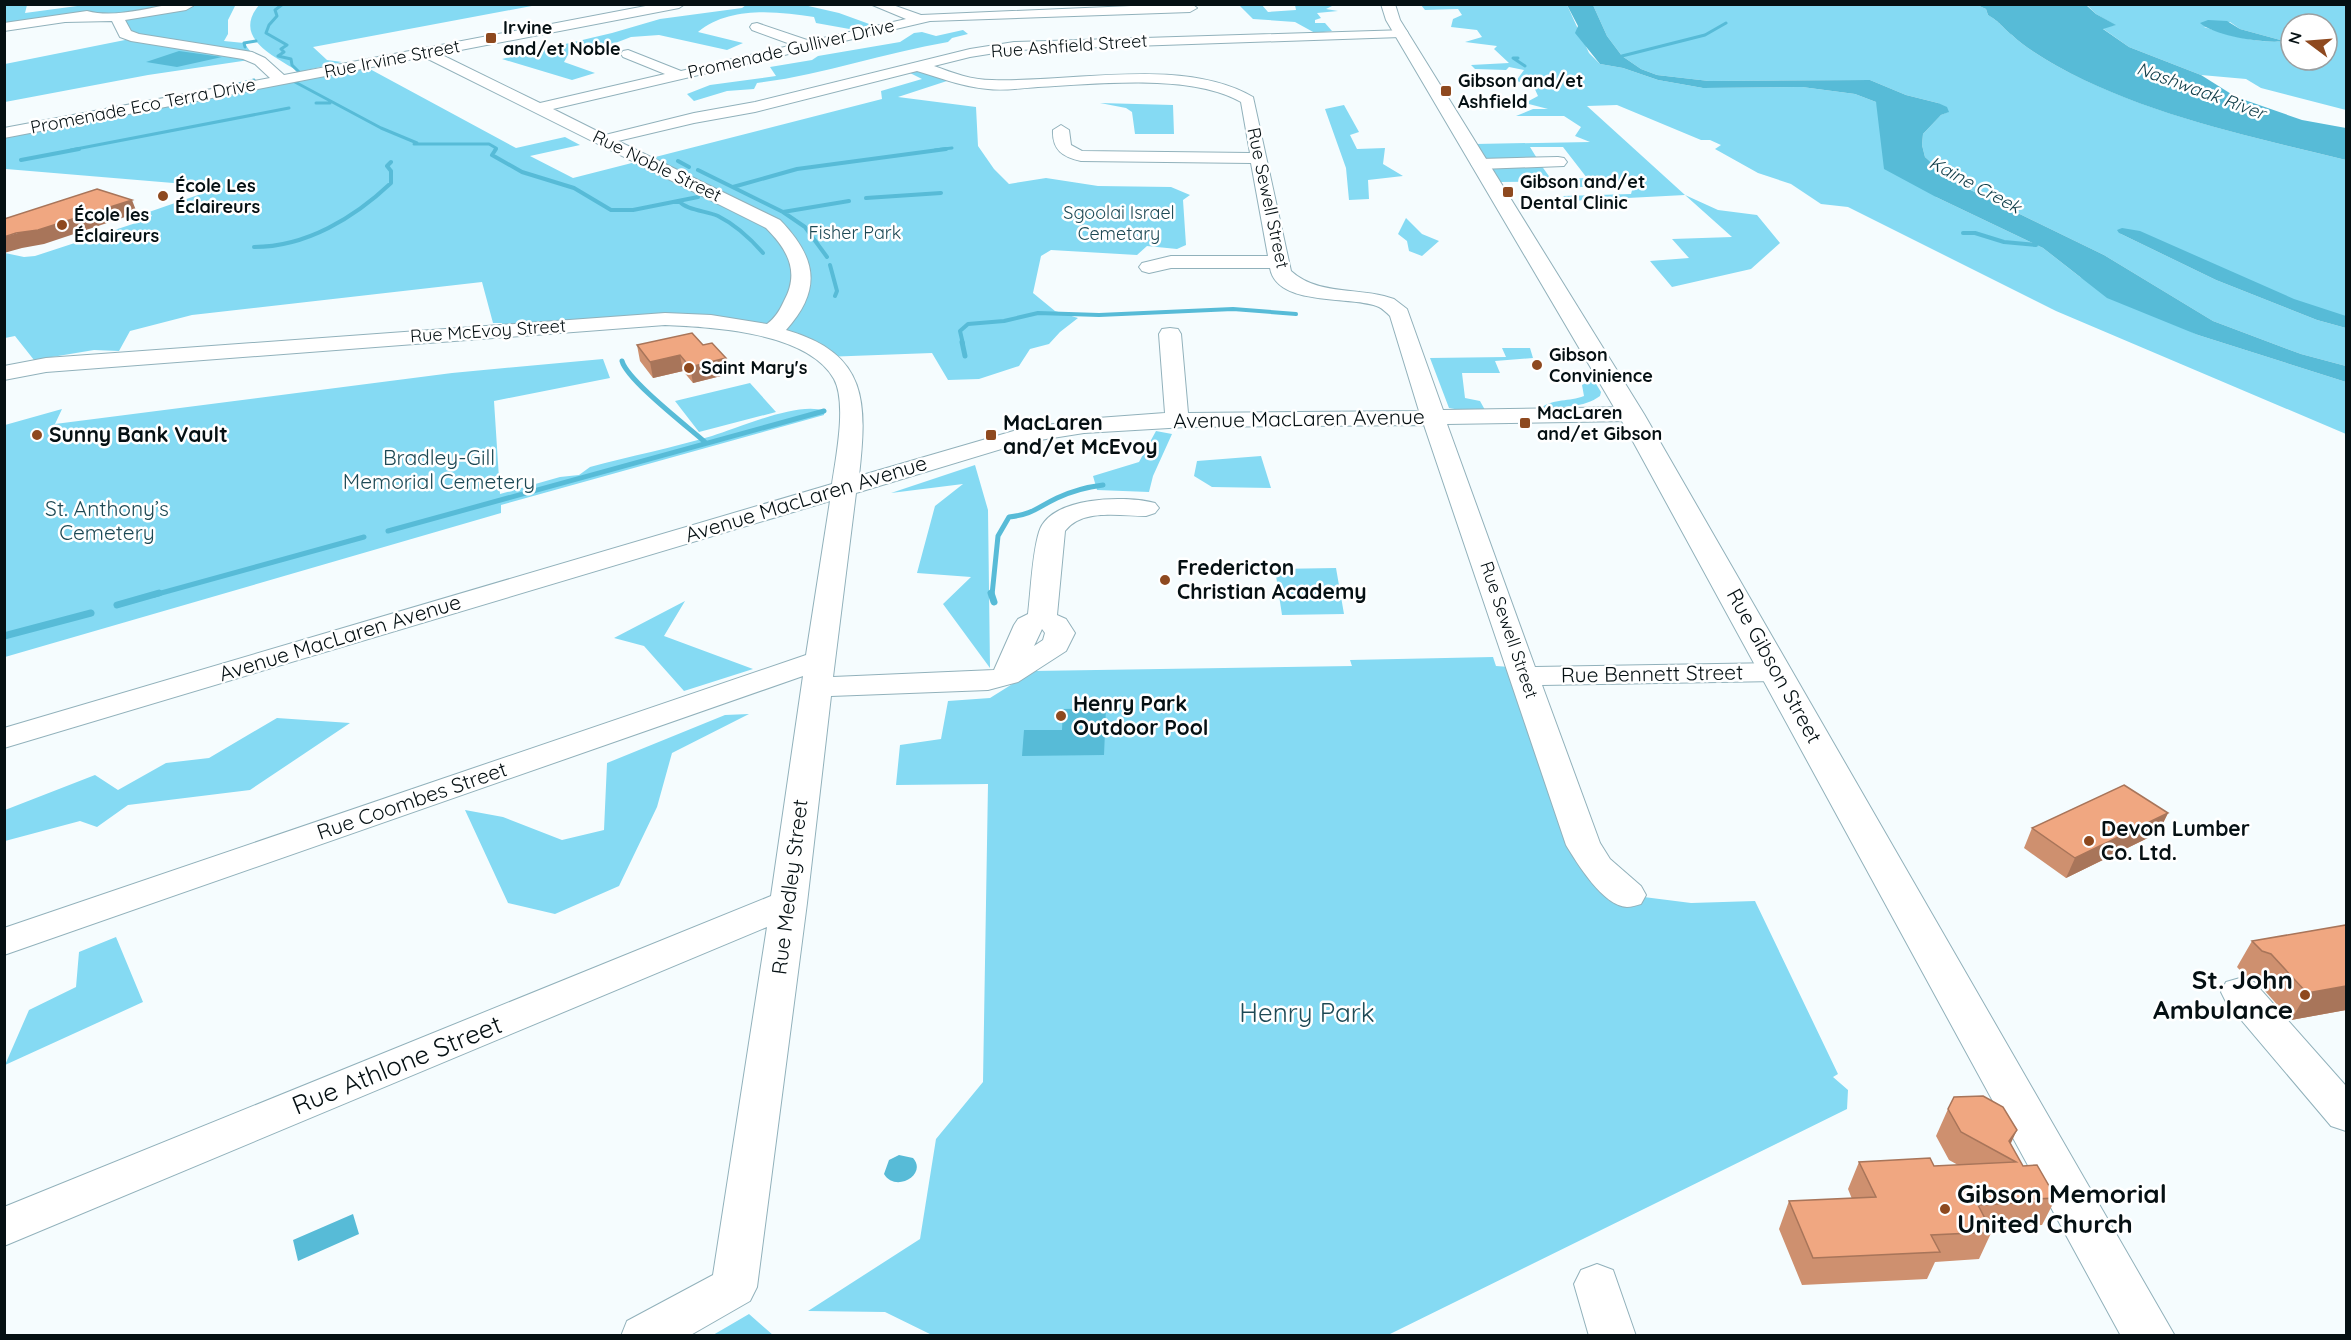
<svg xmlns="http://www.w3.org/2000/svg" width="2351" height="1340" font-family="Quicksand,sans-serif">
<style>
.green{fill:#85daf3;fill-rule:evenodd}
.water{fill:#57bbd7}
.lines{fill:none;stroke-linecap:round;stroke-linejoin:round}
.stream-far3{stroke:#57bbd7;stroke-width:3}
.stream-far2{stroke:#57bbd7;stroke-width:4}
.stream-far1{stroke:#57bbd7;stroke-width:5}
.stream{stroke:#57bbd7;stroke-width:7}
.minor-casing{stroke:#91b1bb;stroke-width:2}
.major-casing{stroke:#91b1bb;stroke-width:2}
.minor{fill:#fff;fill-rule:evenodd}
.major{fill:#fff;fill-rule:evenodd}
.wall{fill:#ce906f}
.shaded-wall{fill:#a8755a}
.building{fill:#f0a781;stroke:#a8755a;stroke-width:1.5}
.poi-dot{fill:#8e491f;stroke:#fff;stroke-width:2}
.labels{text-anchor:middle;stroke-width:5;stroke-linejoin:round;paint-order:stroke}
.far-poi-label{font-size:18px;font-weight:bold;fill:#051013;stroke:#fff;text-anchor:start}
.far-street-label{font-size:18px;fill:#051013;stroke:#fff}
.far-water-label{font-size:18px;font-style:italic;fill:#0f3d49;stroke:#fff}
.far-park-label{font-size:18px;fill:#1d4955;stroke:#fff}
.street-label{font-size:21px;fill:#051013;stroke:#fff}
.poi-label{font-size:21px;font-weight:bold;fill:#051013;stroke:#fff;text-anchor:start}
.park-label{font-size:21px;fill:#1d4955;stroke:#fff}
.near-poi-label{font-size:26px;font-weight:bold;fill:#051013;stroke:#fff;text-anchor:end}
.near-park-label{font-size:26px;fill:#1d4955;stroke:#fff}
.near-street-label{font-size:26px;fill:#051013;stroke:#fff}
</style>
<rect width="100%" height="100%" fill="#f5fcfe"/>
<!-- green -->
<path class="green" d="M92,4L235,6L228,20V34L224,41L244,43L256,59L148,75L5,102V64L135,38L121,29L126,17L5,27V5H27L25,13Z
M2086,4L2346,5V110L2261,88L2246,79L2201,75L2129,47L2102,28L2115,25L2096,14ZM2230,22L2240,29L2284,41C2258,44 2228,35 2204,27ZM2291,24H2327V60H2291Z
M259,5L263,4L537,5L313,47L327,60L342,62L299,72C277,57 231,39 259,5Z
M746,5H804L839,13L872,25L855,30L816,23L814,17C776,11 729,6 698,32L743,43L727,50L659,35L631,37L610,45L569,53L564,62L595,73L572,80L502,59L612,33L660,19L742,8Z
M1239,5H1262L1268,12L1296,10L1295,5H1334L1326,9L1338,11L1317,13L1321,18L1315,20V23H1325L1332,31L1315,33L1295,22L1253,19Z
M1421,5H1567L1589,53L1600,64L1623,68L1658,80L1703,88L1802,87L1855,94L1876,102L1936,197L2043,248L2080,277L2198,335L2346,382V434L2056,311L1848,207L1821,204L1791,184L1758,173L1715,149L1721,145L1710,140H1701L1617,105L1587,106L1685,195L1718,210L1757,215L1780,243L1751,269L1672,287L1650,261L1689,258L1672,239L1732,237L1685,195L1570,201L1563,196L1631,194L1634,183L1568,188L1563,182L1573,181L1499,182L1491,168L1541,165L1551,179L1587,178L1563,147H1530L1538,160L1493,161L1484,158L1475,144L1590,142L1575,136L1581,127L1564,116H1516L1533,109H1548L1525,103L1538,96L1533,85L1516,81L1524,70L1509,67L1506,70L1475,69L1471,65L1509,63L1494,49L1497,46L1465,42L1482,37L1477,30L1451,27L1453,19L1462,15L1458,9L1425,10Z
M1593,5H1977L1986,9L1988,15C2000,22 2002,27 2012,35C2024,47 2042,57 2057,66C2146,115 2249,136 2346,160V320L2290,300L2190,255L2119,233L2216,280L2317,320L2346,328V366L2301,354L2213,321L2104,255L1952,181L1925,157L1922,145L1923,134L1941,115L1948,112L1938,103L1906,95L1870,80L1709,81L1657,75L1641,69L1622,56L1607,36Z
M963,30L968,34L952,38L948,42C883,53 822,75 757,83L754,89L727,91L694,101L687,94L710,85L776,76L770,67L812,60L818,56L900,42L914,33L922,32L936,36Z
M368,68L516,148L565,137L580,145L530,156L573,178L882,99L881,91L922,79L910,73L920,70L950,80L898,97L976,107L978,146L994,169L1009,184L1046,178L1098,186L1171,187L1190,195L1183,200L1186,245L1177,249L1147,246L1137,255L1051,250L1041,256L1033,293L1055,311L1078,318L1060,332L1049,344L1030,349L1019,366L979,379L948,380L932,353L824,357L819,353L724,323L504,329L502,323H493L482,282L192,315L130,331L119,351L94,350L34,360L15,336L5,338V253L24,257L35,256L142,221L152,216L149,212L221,187L6,169L5,135Z
M1100,103L1173,105L1174,134H1135L1132,112L1126,108Z
M1344,105L1359,132L1350,135L1357,149L1385,148L1383,164L1403,176L1368,180L1369,199L1349,200L1346,168L1325,109Z
M1406,218L1422,234L1439,241L1422,256L1409,251L1407,241L1398,234Z
M1502,348H1530L1533,358L1495,361L1500,373H1462L1465,398L1480,401L1485,410H1460L1449,408L1430,358L1506,357Z
M603,359L610,378L494,401L500,494L560,477L579,475L590,467C630,456 672,448 712,436C738,428 799,401 824,411V415L501,505V513L5,657V425L62,409L55,424L452,373Z
M1593,379L1601,392L1600,396C1584,408 1561,407 1541,408C1554,398 1569,402 1584,396L1582,385Z
M750,383L776,412L699,432L675,401Z
M1156,431L1172,434L1153,476L1149,492L1097,490L1093,476L1139,462Z
M1261,456L1271,488L1212,487L1194,476L1197,461Z
M975,465L988,510L990,668L943,604L971,577L917,573L935,506L963,484L891,493Z
M1336,568L1344,614L1282,615L1275,569Z
M685,601L664,636L753,669L684,691L644,646L614,638Z
M1493,657L1496,666L1510,667L1583,845L1628,895L1691,903L1755,901L1838,1074L1833,1077L1848,1090L1847,1109L1388,1335L934,1336L885,1312L808,1311L920,1239L936,1139L983,1082L988,784L896,785L900,745L941,739L948,701L990,698L1033,671L1352,666L1350,660Z
M749,714L672,753L657,807L619,886L555,914L508,903L465,810L503,817L562,840L604,830L607,763L725,715Z
M277,718L350,723L250,790L128,805L97,827L80,821L5,841V810L95,775L118,790L166,763L209,758Z
M116,937L143,1002L5,1065L29,1010L76,987L79,952Z
M749,1314L773,1335H713Z"/>
<!-- water -->
<path class="water" d="M1567,5H1593L1607,36L1622,56L1641,69L1657,75L1709,81L1870,80L1906,95L1938,103L1947,107L1949,112L1941,115L1923,134L1922,145L1925,157L1952,181L2104,255L2213,321L2301,354L2346,366V382L2198,335L2107,298L2043,248L1936,197L1884,169L1876,102L1855,94L1802,87L1703,88L1658,80L1623,68L1600,64L1575,33L1578,26Z
M1977,5H2086L2096,14L2116,25L2103,29L2129,47L2201,75L2236,97L2302,120L2346,128V160C2249,136 2145,115 2057,66C2042,57 2024,47 2012,35C2001,26 2001,23 1988,15L1986,9Z
M2208,20L2227,21L2240,29L2284,41C2266,44 2214,36 2200,23Z
M179,51L222,57L177,67L146,62Z
M2122,228L2140,231L2294,299L2346,316V328L2317,320L2216,280L2119,233L2117,230Z
M1106,708L1104,755L1022,756L1024,730H1062L1063,709Z
M899,1155L913,1158C928,1175 895,1193 884,1174L889,1160Z
M353,1214L359,1234L298,1261L293,1240Z"/>
<g class="lines">
<!-- stream-far3 -->
<path class="stream-far3" d="M283,4L275,10L277,16L269,25L266,33L287,45L281,49L284,52L278,56L291,59L292,65L299,72
M245,47L244,43L256,41
M1622,56L1705,35L1726,23
M1518,58H1513L1525,66
M295,82L381,128L417,143
M235,85L254,80
M316,103H330
M414,144H489L496,148L495,150
M71,150L289,108
M935,150L952,148"/>
<!-- stream-far2 -->
<path class="stream-far2" d="M496,149L492,155L522,172L574,188L611,210H633L698,197
M21,160L79,149
M678,161L689,167
M698,170L783,212L805,227L827,257
M733,187L797,169L946,149
M866,198L941,193
M679,201C686,210 707,211 718,216C736,225 750,238 763,253
M783,212L849,201
M1963,233H1975L2004,242L2036,245
M254,247C306,247 354,218 391,183V171L387,166L391,162
M830,265L837,291L835,296
M963,344L960,331L968,324L1004,321L1038,313L1099,315L1233,309L1296,314"/>
<!-- stream-far1 -->
<path class="stream-far1" d="M962,342L965,356
M622,361C627,380 688,427 706,443
M388,531L824,411
M154,595L364,537
M992,595L998,536L1009,517C1034,514 1036,508 1057,498C1072,491 1087,487 1103,485"/>
<!-- stream -->
<path class="stream" d="M991,593L994,602
M117,605L159,593
M4,636L91,613"/>
<!-- minor casing -->
<g class="minor-casing">
<path id="minor" d="M172,4L193,6L186,10L125,20L131,31L139,34L252,52L265,58L284,75L656,4H685L679,8L440,54L540,103L665,74L623,57L621,54L623,51L628,50L681,71L793,45L752,30L750,27L752,24L757,23L810,41L906,19L870,4H890L921,15L1177,4H1192L1197,8L1190,12L930,21L553,109L605,135L694,113L755,102L970,49L1014,42L1406,30L1408,33L1406,36L1401,37L1014,50L970,57L934,66C953,73 972,80 992,80C1071,83 1182,56 1253,97L1291,271C1316,294 1353,288 1384,296L1394,299L1407,309L1443,410L1631,407L1639,409L1643,414L1639,419L1631,421L1447,424L1535,667L1777,663L1788,666L1792,672L1788,678L1777,681L1542,685L1600,843L1610,859L1641,886L1646,895L1641,904C1637,905 1631,907 1627,907C1603,906 1577,863 1566,845L1424,425L1186,427L1084,433L1021,443L856,493L833,677L994,670L1014,625L1018,619L1028,614C1031,590 1032,555 1039,532C1050,496 1126,495 1155,503L1159,508L1155,513L1146,516C1121,516 1082,508 1065,531L1057,615L1066,619L1075,633L1066,651L1018,682L988,690L831,696L807,903L757,1287L750,1301L689,1336H621L627,1321L713,1275L767,927L4,1246V1207L771,896L803,676L4,955V928L806,655L830,501L4,748V728L832,484C836,457 847,403 834,379C808,332 712,327 665,325L46,372L4,380V366L46,358L665,313L711,315L767,324C775,318 780,310 784,301C800,272 788,250 766,228L424,57L4,138V128L270,78L255,64L243,59L131,41L120,37L112,21L65,22L4,31V23L87,11C113,18 144,9 172,4ZM917,71C941,78 963,87 988,89C1004,91 1022,88 1038,87C1096,84 1191,73 1241,102L1250,153L1082,151L1071,145L1069,130L1061,125L1053,130C1052,150 1063,157 1081,161L1251,163L1268,256H1171L1142,263L1139,267L1142,271L1149,273L1171,268H1270C1277,308 1354,295 1379,307C1383,309 1387,313 1390,316L1419,411L1188,413L1181,334L1178,329L1170,328L1162,329L1159,334L1165,413L1084,419L1017,430L859,476C867,403 869,354 786,330C823,289 816,257 780,220L618,141L694,123L755,112ZM1042,629L1045,633L1043,640L1034,646Z
M1558,157L1564,158L1567,162L1564,166L1480,169L1474,168L1471,164L1474,160L1480,159Z
M2240,978L2254,982L2346,1086V1131L2331,1126L2226,1002L2221,992L2226,982Z
M1597,1264L1613,1270L1636,1336H1589L1574,1284L1581,1270Z"/>
</g>
<!-- major casing -->
<g class="major-casing">
<path id="major" d="M1381,4H1395L1400,20L1644,414L2175,1336H2121L1618,414L1386,20Z"/>
</g>
<!-- minor -->
<use href="#minor" class="minor"/>
<!-- major -->
<use href="#major" class="major"/>
</g>
<!-- wall -->
<path class="wall" d="M637,345H703L726,358L729,374L693,383L683,371L653,378L640,361Z
M2168,813L2158,833L2066,878L2024,848L2032,828Z
M2346,925V1010L2291,1020L2256,981L2247,978L2237,967L2252,941Z
M1948,1109L2010,1144L2023,1166L2056,1198L2042,1225L2025,1226L2023,1230L1992,1231L1979,1259L1935,1262L1927,1279L1802,1285L1779,1229L1789,1201L1852,1199L1848,1189L1859,1162L1934,1166L1958,1165L1949,1160L1936,1136Z"/>
<!-- shaded-wall -->
<path class="shaded-wall" d="M132,200L137,213L44,244L22,248L4,253V237Z
M680,355L683,371L653,378L650,362Z
M726,358L729,374L693,383L690,367Z
M2168,813L2158,833L2066,878L2075,858Z
M2346,986V1010L2291,1020L2307,993Z
M2017,1130L2005,1156L2009,1141Z"/>
<!-- building -->
<path class="building" d="M97,189L132,200L38,230L16,233L4,237V219Z
M692,333L703,345L712,343L726,358L690,367L680,355L650,362L637,345Z
M2124,785L2168,813L2075,858L2032,828Z
M2346,925V986L2307,993L2271,954L2262,951L2252,941Z
M1983,1096L2003,1107L2017,1130L2009,1141L2023,1166L2037,1165L2056,1198L2035,1199L2037,1202L1978,1205L1992,1232L1931,1235L1940,1252L1813,1258L1789,1201L1876,1197L1859,1162L1930,1158L1934,1166L2016,1162L1961,1132L1948,1109L1954,1097Z"/>
<!-- markers -->
<g class="poi-dot">
<rect x="485" y="32" width="12" height="12" rx="3"/>
<rect x="1440" y="85" width="12" height="12" rx="3"/>
<rect x="1502" y="186" width="12" height="12" rx="3"/>
<circle cx="163" cy="196" r="6"/>
<circle cx="62" cy="225" r="6"/>
<circle cx="1537" cy="365" r="6"/>
<circle cx="689" cy="368" r="6"/>
<rect x="1519" y="417" width="12" height="12" rx="3"/>
<circle cx="37" cy="435" r="6"/>
<rect x="985" y="429" width="12" height="12" rx="3"/>
<circle cx="1165" cy="580" r="6"/>
<circle cx="1061" cy="716" r="6"/>
<circle cx="2089" cy="841" r="6"/>
<circle cx="2305" cy="995" r="6"/>
<circle cx="1945" cy="1209" r="6"/>
</g>
<g class="labels">
<!-- far-poi labels -->
<g class="far-poi-label">
<text x="503" y="34">Irvine<tspan x="503" dy="21">and/et Noble</tspan></text>
<text x="1458" y="87">Gibson and/et<tspan x="1458" dy="21">Ashfield</tspan></text>
<text x="1520" y="188">Gibson and/et<tspan x="1520" dy="21">Dental Clinic</tspan></text>
<text x="175" y="192">École Les<tspan x="175" dy="21">Éclaireurs</tspan></text>
<text x="74" y="221">École les<tspan x="74" dy="21">Éclaireurs</tspan></text>
<text x="1549" y="361">Gibson<tspan x="1549" dy="21">Convinience</tspan></text>
<text x="701" y="374">Saint Mary's</text>
<text x="1537" y="419">MacLaren<tspan x="1537" dy="21">and/et Gibson</tspan></text>
</g>
<!-- far-street labels -->
<g class="far-street-label">
<text transform="translate(1069 46) rotate(-4)" y="6">Rue Ashfield Street</text>
<text transform="translate(791 49) rotate(-13)" y="6">Promenade Gulliver Drive</text>
<text transform="translate(392 59) rotate(-11)" y="6">Rue Irvine Street</text>
<text transform="translate(143 106) rotate(-11)" y="6">Promenade Eco Terra Drive</text>
<text transform="translate(657 166) rotate(26)" y="6">Rue Noble Street</text>
<text transform="translate(1268 198) rotate(78)" y="6">Rue Sewell Street</text>
<text transform="translate(488 331) rotate(-4)" y="6">Rue McEvoy Street</text>
<text transform="translate(1509 630) rotate(71)" y="6">Rue Sewell Street</text>
</g>
<!-- far-water labels -->
<g class="far-water-label">
<text transform="translate(2201 91) rotate(20)" y="6">Nashwaak River</text>
<text transform="translate(1975 185) rotate(28)" y="6">Kaine Creek</text>
</g>
<!-- far-park labels -->
<g class="far-park-label">
<text x="1119" y="219">Sgoolai Israel<tspan x="1119" dy="21">Cemetary</tspan></text>
<text x="855" y="239">Fisher Park</text>
</g>
<!-- street labels -->
<g class="street-label">
<text transform="translate(1299 419) rotate(-1)" y="7">Avenue MacLaren Avenue</text>
<text transform="translate(806 499) rotate(-17)" y="7">Avenue MacLaren Avenue</text>
<text transform="translate(340 638) rotate(-17)" y="7">Avenue MacLaren Avenue</text>
<text transform="translate(1774 666) rotate(61)" y="7">Rue Gibson Street</text>
<text transform="translate(1652 674) rotate(-1)" y="7">Rue Bennett Street</text>
<text transform="translate(412 801) rotate(-19)" y="7">Rue Coombes Street</text>
<text transform="translate(790 887) rotate(-83)" y="7">Rue Medley Street</text>
</g>
<!-- poi labels -->
<g class="poi-label">
<text x="1003" y="430">MacLaren<tspan x="1003" dy="24">and/et McEvoy</tspan></text>
<text x="49" y="442">Sunny Bank Vault</text>
<text x="1177" y="575">Fredericton<tspan x="1177" dy="24">Christian Academy</tspan></text>
<text x="1073" y="711">Henry Park<tspan x="1073" dy="24">Outdoor Pool</tspan></text>
<text x="2101" y="836">Devon Lumber<tspan x="2101" dy="24">Co. Ltd.</tspan></text>
</g>
<!-- park labels -->
<g class="park-label">
<text x="439" y="465">Bradley-Gill<tspan x="439" dy="24">Memorial Cemetery</tspan></text>
<text x="107" y="516">St. Anthony’s<tspan x="107" dy="24">Cemetery</tspan></text>
</g>
<!-- near-poi labels -->
<g class="near-poi-label">
<text x="2293" y="989">St. John<tspan x="2293" dy="30">Ambulance</tspan></text>
<text x="1957" y="1203" text-anchor="start">Gibson Memorial<tspan x="1957" dy="30">United Church</tspan></text>
</g>
<!-- near-park labels -->
<g class="near-park-label">
<text x="1307" y="1022">Henry Park</text>
</g>
<!-- near-street labels -->
<g class="near-street-label">
<text transform="translate(397 1065) rotate(-22)" y="9">Rue Athlone Street</text>
</g>
</g>
<!-- border -->
<rect width="2351" height="1340" fill="none" stroke="#051013" stroke-width="12"/>
<!-- north arrow -->
<g transform="translate(2309 42) rotate(286)"><circle r="28" fill="#ffffff" stroke="#9b9fa1" stroke-width="1.5"/>
<path d="M0-4.5L10 22L0 15L-10 22Z" fill="#8e491f"/>
<text y="-9" font-size="16" font-weight="bold" text-anchor="middle" fill="#051013">N</text>
</g>
</svg>
